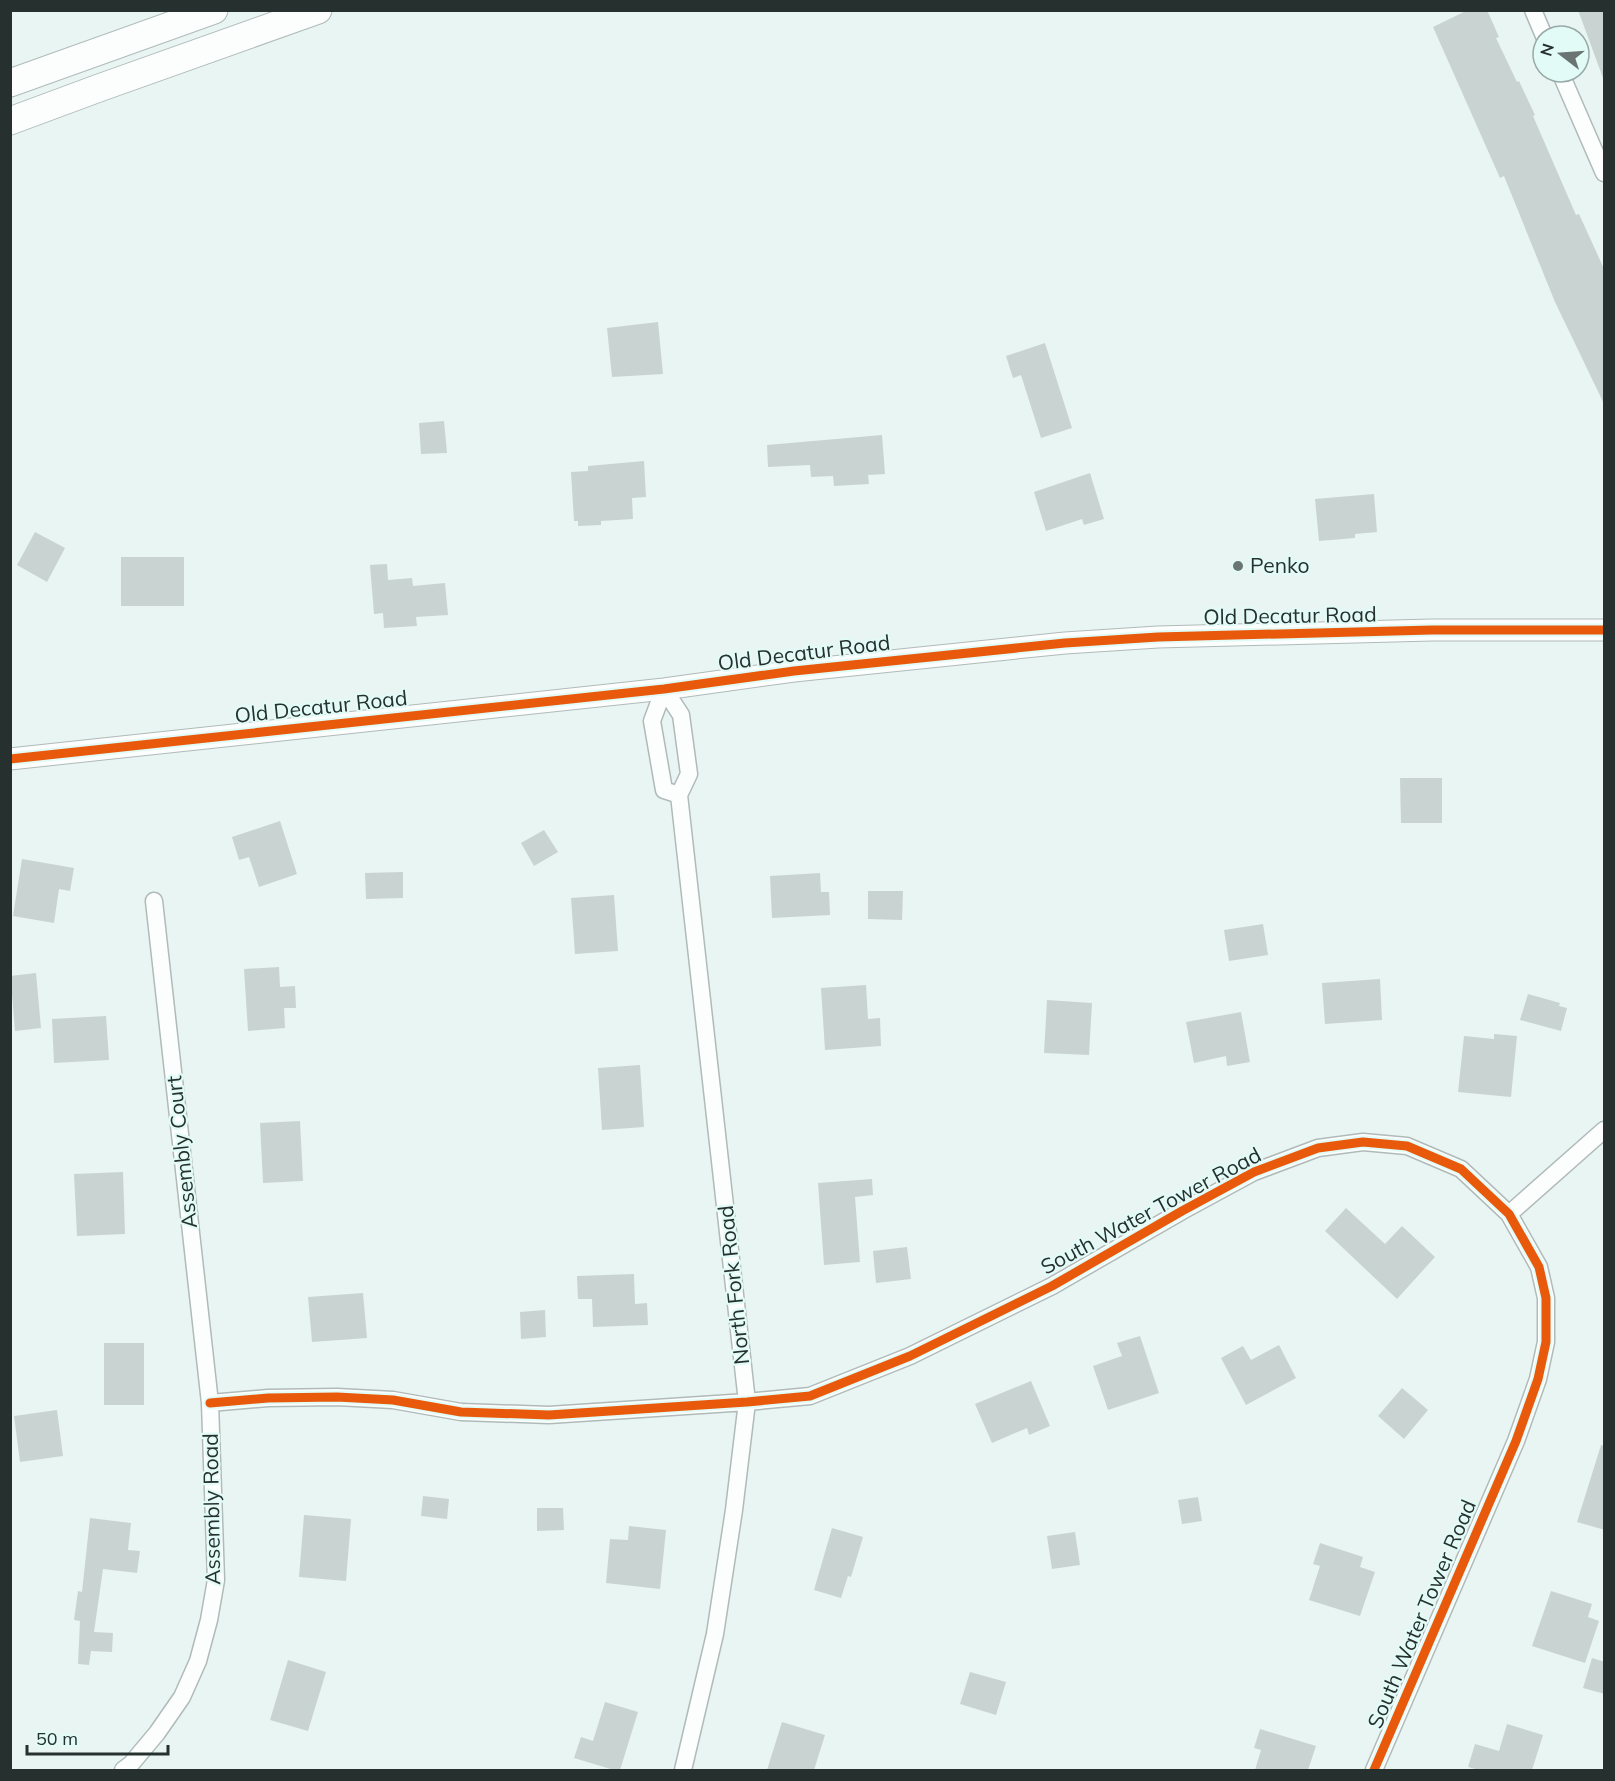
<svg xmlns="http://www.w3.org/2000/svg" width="1615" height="1781" font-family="Mulish,sans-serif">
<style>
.building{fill:#c9d4d2}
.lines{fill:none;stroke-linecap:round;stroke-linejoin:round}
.minor-casing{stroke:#b0bab9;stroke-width:19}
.tertiary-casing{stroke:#b0bab9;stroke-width:23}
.primary-casing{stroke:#b0bab9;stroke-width:29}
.minor{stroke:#fcfefd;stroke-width:16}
.tertiary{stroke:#fcfefd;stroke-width:21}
.primary{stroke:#fcfefd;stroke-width:27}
.cycleway-casing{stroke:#e2fbf7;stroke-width:13}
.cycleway{stroke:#e8590c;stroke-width:9}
.poi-dot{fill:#6a7573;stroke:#e2fbf7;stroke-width:2}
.labels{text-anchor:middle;stroke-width:4.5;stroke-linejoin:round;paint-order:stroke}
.poi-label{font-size:21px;fill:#26302e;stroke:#e2fbf7;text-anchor:start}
.street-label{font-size:21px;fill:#26302e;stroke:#e2fbf7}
</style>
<rect width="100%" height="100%" fill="#e8f5f3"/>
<!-- building -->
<path class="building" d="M1468,10H1487L1499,37L1496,38L1517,82L1519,81L1535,115L1533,116L1576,215L1579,214L1605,271V406L1555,302L1504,176L1500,178L1433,27Z
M1578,10H1605V77L1603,78Z
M658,322L663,374L612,377L607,328Z
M1045,343L1072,428L1041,438L1021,375L1013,378L1006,356Z
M444,421L447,453L421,454L419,423Z
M882,435L885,474L868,475L869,484L834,486L833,476L811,477L810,465L768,467L767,445Z
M644,461L646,497L632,498L633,519L601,521V525L578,526V521H574L571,472L588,471V466Z
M1090,473L1104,519L1084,525L1082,519L1046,531L1034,492Z
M1374,494L1377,532L1355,534V538L1319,541L1315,499Z
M35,532L65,548L47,582L17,565Z
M121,557H184V606H121Z
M387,564L388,580L412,578L413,586L445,583L448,615L416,617L417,626L384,628L383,613L374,614L370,565Z
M1400,778H1442V823H1401Z
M280,821L297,874L259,887L249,857L239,860L232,837Z
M544,830L558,852L534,866L521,843Z
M22,859L74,868L70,891L59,889L54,923L13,916Z
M403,872V898L366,899L365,873Z
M820,873L821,892H829L830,915L772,918L770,876Z
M868,891H903L902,920L868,919Z
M614,895L618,951L575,954L571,898Z
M1263,924L1268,955L1229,961L1224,930Z
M279,967L280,987L295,986L296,1008H284L285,1028L248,1031L244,969Z
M36,973L41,1028L15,1031L12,994H10V976Z
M1380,979L1382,1020L1325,1024L1322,983Z
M866,985L868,1019L880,1018L881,1046L825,1050L821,988Z
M1528,994L1560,1003L1559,1006L1567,1008L1561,1031L1520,1020Z
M1047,1000L1092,1003L1089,1055L1044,1053Z
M1241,1012L1250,1062L1227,1066L1226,1056L1194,1063L1186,1022Z
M106,1016L109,1060L54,1063L52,1019Z
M1494,1034L1517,1036L1511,1097L1458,1092L1464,1036L1494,1039Z
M640,1065L644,1127L602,1130L598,1068Z
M300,1121L303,1181L263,1183L260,1123Z
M123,1172L125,1234L77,1236L74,1174Z
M872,1179L873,1195L855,1197L860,1262L824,1265L818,1183Z
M1346,1208L1385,1244L1402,1226L1435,1257L1397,1299L1325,1231Z
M907,1247L911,1279L876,1283L873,1251Z
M634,1274L635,1304L647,1303L648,1325L593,1327L592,1299H578L577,1276Z
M363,1293L367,1338L312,1342L308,1297Z
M545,1310L546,1337L521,1339L520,1312Z
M1140,1336L1159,1393L1108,1410L1093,1366L1122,1356L1117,1343Z
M104,1343H144V1405H104Z
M1279,1345L1296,1378L1246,1405L1221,1358L1243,1346L1251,1360Z
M1031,1381L1050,1426L1029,1435L1027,1428L992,1443L975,1404Z
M1402,1388L1428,1410L1404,1439L1378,1416Z
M57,1410L63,1456L20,1462L14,1416Z
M1601,1445L1605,1446V1530L1577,1522Z
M423,1496L449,1499L447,1519L421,1516Z
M1198,1497L1202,1521L1182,1524L1178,1500Z
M537,1508H563L564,1530L537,1531Z
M304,1515L351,1519L346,1581L299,1577Z
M90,1518L131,1523L128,1550L140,1551L137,1573L103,1569L94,1632L113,1633L112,1652L91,1651L89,1665L78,1664L80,1621L74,1620L78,1591L82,1592Z
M629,1526L666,1530L660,1589L606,1583L610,1539L628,1540Z
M832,1528L863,1537L851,1577L848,1576L841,1598L814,1590Z
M1075,1532L1080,1565L1052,1569L1047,1536Z
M1320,1543L1363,1557L1360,1567L1375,1572L1360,1616L1309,1600L1320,1566L1313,1564Z
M1551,1591L1592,1604L1588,1617L1599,1621L1585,1663L1532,1646Z
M1592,1658L1605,1662V1694L1583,1688Z
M288,1660L326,1672L308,1731L270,1720Z
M970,1672L1006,1682L996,1715L960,1704Z
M605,1702L638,1712L620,1770H614L574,1758L581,1737L593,1741Z
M782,1722L825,1735L814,1770H767Z
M1507,1724L1543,1735L1532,1770H1479L1468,1767L1475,1744L1499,1751Z
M1260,1729L1316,1746L1308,1770H1255L1261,1750L1254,1748Z"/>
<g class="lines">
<!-- minor casing -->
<g class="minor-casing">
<path id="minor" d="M1533,10L1544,36
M1560,72L1604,173
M664,689L681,715L689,774L679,795L747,1402L734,1510L715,1634L683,1770
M664,689L652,721L664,790L679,795
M1509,1214L1604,1130
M210,1403L268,1398L337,1397L393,1400L461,1412L549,1415L747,1402L810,1396L910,1356L1052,1286L1182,1211L1254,1172L1318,1148L1363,1142L1407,1146L1461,1169L1509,1214L1539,1267L1546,1298V1342L1538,1379L1516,1441L1374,1770
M123,1770L131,1764L157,1733L182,1697L198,1661L209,1620L216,1580L210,1403L154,901"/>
</g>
<!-- tertiary casing -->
<g class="tertiary-casing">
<path id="tertiary" d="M10,759L664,689L794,671L1065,643L1158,637L1432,630H1604"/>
</g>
<!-- primary casing -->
<g class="primary-casing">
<path id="primary" d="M10,83L214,10
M10,121L99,88L318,10"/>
</g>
<!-- minor -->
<use href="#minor" class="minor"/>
<!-- tertiary -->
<use href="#tertiary" class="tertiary"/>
<!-- primary -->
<use href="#primary" class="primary"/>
<!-- cycleway casing -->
<g class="cycleway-casing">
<path id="cycleway" d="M10,759L664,689L794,671L1065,643L1158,637L1432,630H1604
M210,1403L268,1398L337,1397L393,1400L461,1412L549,1415L747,1402L810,1396L910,1356L1052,1286L1182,1211L1254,1172L1318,1148L1363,1142L1407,1146L1461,1169L1509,1214L1539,1267L1546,1298V1342L1538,1379L1516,1441L1374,1770"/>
</g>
<!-- cycleway -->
<use href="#cycleway" class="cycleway"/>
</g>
<!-- markers -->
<circle class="poi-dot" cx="1238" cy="566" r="6"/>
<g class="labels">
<!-- poi labels -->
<g class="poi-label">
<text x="1250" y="573">Penko</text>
</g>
<!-- street labels -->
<g class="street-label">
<text transform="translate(1290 616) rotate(-1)" y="7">Old Decatur Road</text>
<text transform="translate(804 653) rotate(-7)" y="7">Old Decatur Road</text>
<text transform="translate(321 707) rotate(-6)" y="7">Old Decatur Road</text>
<text transform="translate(182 1152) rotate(-96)" y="7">Assembly Court</text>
<text transform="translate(1151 1211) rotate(-28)" y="7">South Water Tower Road</text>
<text transform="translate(734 1285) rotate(-96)" y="7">North Fork Road</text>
<text transform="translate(212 1509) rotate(-91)" y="7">Assembly Road</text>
<text transform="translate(1422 1614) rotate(-67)" y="7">South Water Tower Road</text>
</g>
</g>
<!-- border -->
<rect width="1615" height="1781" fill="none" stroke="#26302e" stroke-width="24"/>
<!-- north arrow -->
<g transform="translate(1561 54) rotate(287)"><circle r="28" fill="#e2fbf7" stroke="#97aaa7" stroke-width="1.5"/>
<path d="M0-4.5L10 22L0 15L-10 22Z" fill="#6a7573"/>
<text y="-9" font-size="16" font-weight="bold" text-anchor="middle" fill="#26302e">N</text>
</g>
<!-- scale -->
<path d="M27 1745v9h141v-9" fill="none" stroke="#26302e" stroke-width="3"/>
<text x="36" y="1745" font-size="18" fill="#26302e" stroke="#e2fbf7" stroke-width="4.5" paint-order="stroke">50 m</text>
</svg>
